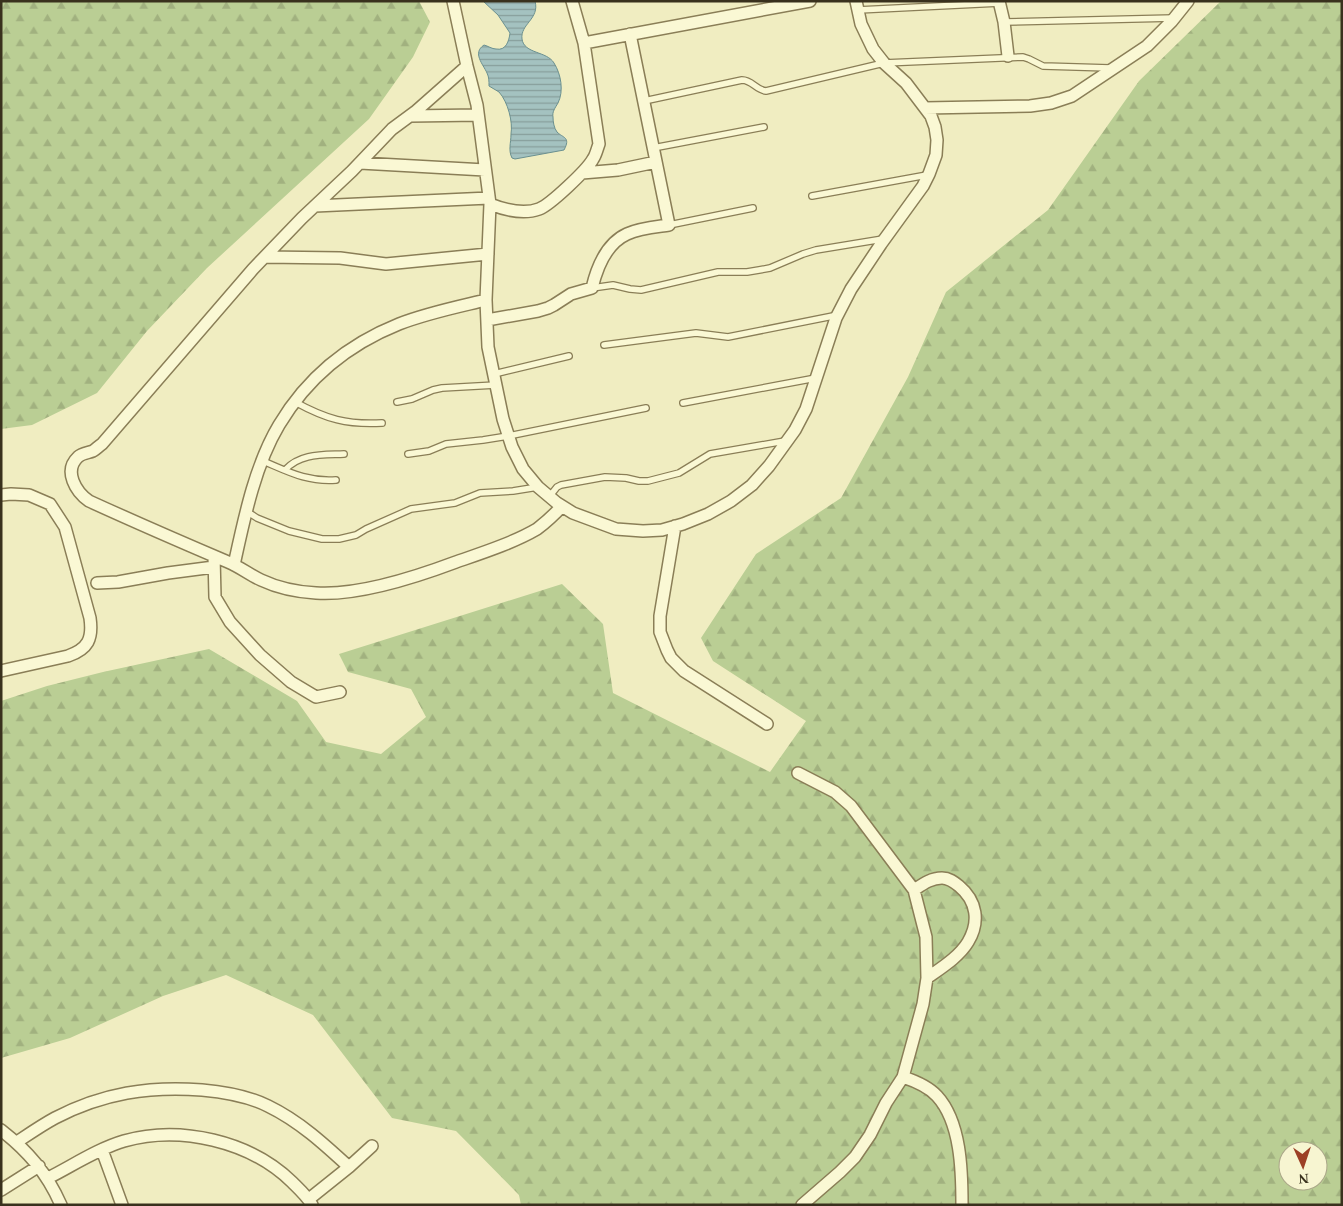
<svg xmlns="http://www.w3.org/2000/svg" width="1343" height="1206" font-family="'Times New Roman',serif">
<style>
.forest{fill:url(#forest-firs);fill-rule:evenodd}
.water{fill:url(#water-rules);stroke:#6a9090}
.lines{fill:none;stroke-linecap:round;stroke-linejoin:round}
.service-casing{stroke:#8a7e57;stroke-width:8}
.minor-casing{stroke:#8a7e57;stroke-width:14}
.service{stroke:#faf8d4;stroke-width:5.5}
.minor{stroke:#faf8d4;stroke-width:11}
</style>
<defs>
<pattern id="forest-firs" width="22" height="20" patternUnits="userSpaceOnUse" patternTransform="scale(1.25)"><rect width="22" height="20" fill="#bace94"/><path d="M5 1l3.5 6h-7zM16 11l3.5 6h-7z" fill="#a1b17f"/></pattern>
<pattern id="water-rules" width="6" height="5" patternUnits="userSpaceOnUse" patternTransform="scale(1.25)"><rect width="6" height="5" fill="#a4c2c0"/><path d="M0 2.5h6" fill="none" stroke="#879e9b"/></pattern>
</defs>
<rect width="100%" height="100%" fill="#f0edc1"/>
<!-- forest -->
<path class="forest" d="M1,1H419L430,22L413,57L369,119L207,268L147,331L97,393L32,425L1,429Z
M1221,1H1342V1205H521L519,1195L456,1131L392,1118L313,1015L226,975L163,996L70,1038L1,1058V701L47,686L103,672L209,649L297,701L326,742L381,754L426,717L411,689L348,672L339,654L562,584L603,624L613,693L770,772L806,721L713,661L701,638L756,554L841,498L908,377L946,292L1048,210L1139,81ZM1288,1151H1318V1181H1288Z"/>
<!-- water -->
<path class="water" d="M483,1H535C540,19 520,24 522,39C524,54 547,51 554,63C561,74 564,91 558,103C555,108 552,112 553,117C553,122 554,128 557,132C563,138 571,137 564,150L515,159L512,158C508,150 511,143 511,134C513,122 508,102 499,92C496,90 492,88 489,86C489,81 489,77 487,73C483,64 472,53 484,45C488,46 492,49 496,49C506,51 509,41 510,33L498,15Z"/>
<g class="lines">
<!-- service casing -->
<g class="service-casing">
<path id="service" d="M858,10L1000,3
M1004,22L1174,18
M644,101L742,80C752,80 756,90 766,91L884,63L1023,57L1029,59L1043,66L1110,68
M653,148L764,127
M812,196L927,175
M669,225L753,208
M592,288L613,285L630,289L641,290L718,272H747L759,270L770,268L803,254L816,250L883,239
M604,345L696,333L728,337L838,315
M494,374L569,356
M295,402C326,419 347,425 382,423
M397,402L412,399L433,390L442,388L496,385
M683,403L816,378
M408,454L429,451L446,444L483,440L508,436L646,408
M263,461C289,472 307,482 336,480
M285,470C300,453 323,455 344,454
M549,497L557,487L561,485L605,477L626,478L639,481H648L679,473L710,454L785,441
M246,511L257,518L289,531L322,539H339L356,535L366,529L411,509L455,503L480,493L513,491L538,487"/>
</g>
<!-- minor casing -->
<g class="minor-casing">
<path id="minor" d="M453,1L467,66L477,105L490,204L486,300L488,347L503,419L512,447L523,469L538,487L557,503L573,513L616,529L643,531L662,530L683,524L708,514L731,501L752,485L769,466L795,430L806,409L836,318L851,289L881,244L923,186L929,174L936,155L937,140L935,127L931,116L906,83L884,63L873,49L861,24L856,1
M572,1L584,43L810,1
M999,1L1004,22L1008,56
M467,66L415,112L392,129L352,171L302,218L253,269L102,444C99,446 96,449 93,451C88,453 82,453 78,457C63,471 76,492 89,501C135,522 181,542 228,562C240,567 250,575 261,580C278,588 298,592 316,593C359,596 416,577 456,562C482,553 513,543 537,529C546,522 554,515 562,506
M925,108L1030,106L1051,103L1072,96L1147,46L1172,21L1188,1
M410,116L478,115
M360,163L485,170
M582,173L618,170L656,162
M490,204C505,210 523,215 539,209C550,205 587,170 593,159C596,155 597,149 599,144L584,43
M315,206L489,198
M265,257L340,258L386,264L488,254
M487,320L538,311L548,308L554,305L571,294L592,288C597,267 607,243 627,234C640,228 655,227 669,225L630,34
M1,495L11,494L29,495L50,504L65,527L90,618C93,639 88,649 68,656L1,671
M675,526L660,616V632L667,650L671,658L684,671L767,724
M214,556L215,597L230,622L260,655L291,682L316,697L340,692
M234,565C244,519 255,465 279,425C307,378 349,344 399,324C427,313 457,307 486,300
M97,583L118,582L168,573L214,567
M798,773L835,792L851,806L914,890L926,937L927,978L923,1004L903,1077L886,1103L870,1135L855,1157L840,1172L802,1205
M914,890C923,884 931,878 942,878C949,878 954,882 959,886C977,901 980,922 968,942C959,957 941,968 927,978
M903,1077C915,1081 928,1086 937,1096C961,1122 962,1171 962,1205
M1,1130C28,1151 47,1173 61,1205
M17,1142C29,1134 42,1125 55,1118C103,1093 149,1086 202,1090C224,1092 248,1096 268,1106C299,1121 324,1144 349,1167
M102,1150L122,1205
M48,1178C72,1166 97,1149 124,1141C180,1125 250,1141 292,1182C299,1189 307,1196 312,1205
M1,1190L39,1166
M309,1199L349,1167L372,1146"/>
</g>
<!-- service -->
<use href="#service" class="service"/>
<!-- minor -->
<use href="#minor" class="minor"/>
</g>
<!-- border -->
<rect width="1343" height="1206" fill="none" stroke="#39311d" stroke-width="5"/>
<!-- north arrow -->
<g transform="translate(1303 1166) rotate(177)"><circle r="24" fill="#f7f5d1" stroke="#aba789"/>
<path d="M0-4L9 19L0 12L-9 19Z" fill="#9c4025"/>
<text y="-8" font-size="14" font-weight="bold" text-anchor="middle" fill="#39311d">N</text>
</g>
</svg>
